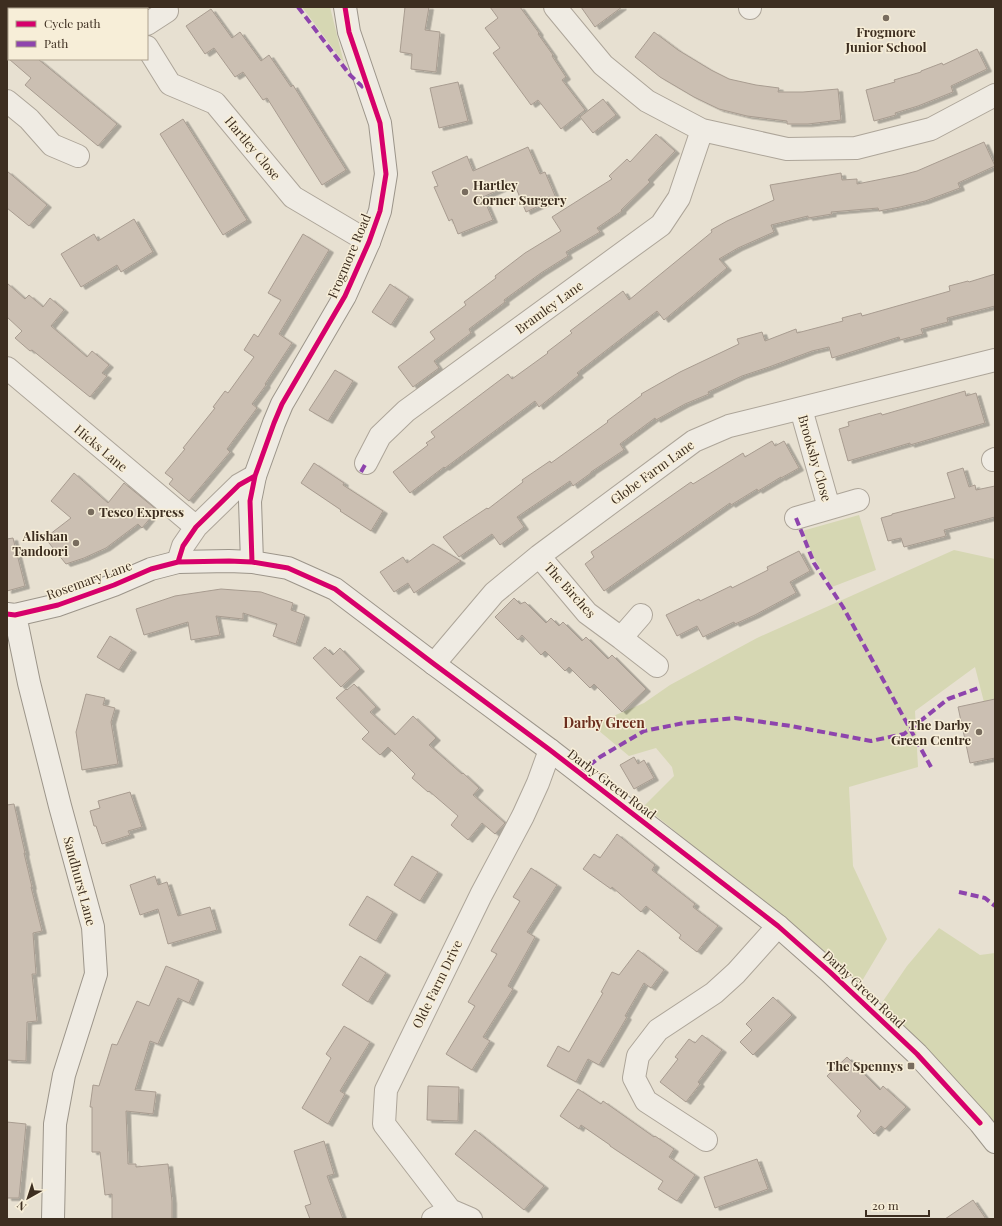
<svg xmlns="http://www.w3.org/2000/svg" width="1002" height="1226" font-family="'Playfair Display',serif">
<style>
.green{fill:#d6d7b3}
.building{fill:#cbbfb2;stroke:#a89c90;filter:url(#shadow)}
.lines{fill:none;stroke-linecap:round;stroke-linejoin:round}
.street-casing{stroke:#ada599;stroke-width:24}
.secondary-casing{stroke:#9c958a;stroke-width:24}
.street{stroke:#efebe3;stroke-width:22}
.secondary{stroke:#efebe3;stroke-width:22}
.quiet{stroke:#8e44ad;stroke-width:4;stroke-dasharray:8 4;stroke-linecap:butt}
.cycleway-casing{stroke:#f7eed8;stroke-width:8}
.cycleway{stroke:#d6006c;stroke-width:5}
.poi-dot{fill:#786c5e;stroke:#f7eed8;stroke-width:1.5}
.labels{text-anchor:middle;stroke-width:3;stroke-linejoin:round;paint-order:stroke}
.poi-label{font-size:13px;font-weight:bold;fill:#3d2e20;stroke:#f7eed8;text-anchor:end}
.street-label{font-size:13px;fill:#3d2e20;stroke:#f7eed8}
.neighbourhood-label{font-size:14px;font-weight:bold;fill:#6b2e1e;stroke:#f7eed8}
</style>
<defs>
<filter id="shadow"><feDropShadow dx="4.5" dy="2.5" stdDeviation="0" flood-color="#0004"/></filter>
</defs>
<rect width="100%" height="100%" fill="#e7e0d1"/>
<!-- green -->
<path class="green" d="M302,7H330L344,63Z
M859,515L876,570L832,587L814,558L802,531Z
M954,550L995,559V745L975,667L915,711L918,767L849,787L853,866L887,939L859,986L799,932L644,806L674,776L672,767L656,748L629,756L592,725L644,703L670,685L757,638Z
M939,928L980,955L995,953V1127L923,1047L881,1004L907,966Z"/>
<!-- building -->
<path class="building" d="M405,7H429L425,30L440,32L436,72L411,69L412,54L400,52Z
M490,7H520L539,33L538,34L553,55L552,56L566,77L562,80L585,110L561,129L538,100L531,105L493,53L500,48L485,28L498,18Z
M581,7H622L595,27Z
M211,9L232,38L240,32L261,61L269,55L291,87L293,85L346,170L322,185L267,98L263,100L243,72L235,77L214,48L205,54L186,26Z
M654,32L678,50L711,70L729,79L756,85L779,88L778,92H803L838,89L841,120L808,124H787V121L747,116L719,109L694,97L660,77L635,57Z
M977,49L987,69L951,86L953,92L918,106L895,113L896,115L874,121L866,90L895,82L894,80L921,72V71L942,63L943,65Z
M9,59H38L117,124L98,146L25,85L31,78Z
M458,82L468,121L439,128L430,88Z
M603,99L616,115L593,133L580,117Z
M183,119L247,220L223,235L160,134Z
M656,134L675,151L648,180L650,182L621,210L622,211L597,228L600,232L566,252L568,256L541,273L504,300L505,302L469,329L471,333L434,361L439,368L413,387L398,367L435,339L430,332L466,305L464,302L496,278L495,276L525,253L561,231L552,217L612,179L609,176L627,159L630,162Z
M984,142L995,166L958,183L960,188L925,201L900,207L879,211L878,208L831,212L832,214L808,218V216L771,225L774,232L738,248L719,259L727,268L664,320L657,311L577,373L579,375L539,407L535,401L445,468L444,467L410,493L393,472L428,445L426,443L435,437L431,432L508,374L512,379L548,353L547,352L572,333L570,331L623,291L629,300L712,232L711,230L727,221L774,200L770,185L841,173L842,180L857,179V184L902,175L917,171Z
M528,147L540,174L545,172L556,198L526,212L514,183L483,197L493,220L458,234L452,219L449,221L434,187L438,186L432,172L467,156L473,171Z
M7,171L47,205L29,226L7,208Z
M134,219L153,252L121,272L117,265L81,287L61,254L94,234L98,241Z
M303,234L329,250L279,334L292,343L265,384L266,385L252,404L257,408L227,449L230,452L189,501L169,484L173,479L165,473L185,449L183,448L215,408L213,407L225,391L228,393L254,357L244,350L254,334L258,337L281,300L268,293Z
M995,274V306L947,318L948,322L921,329L923,334L900,340L899,337L832,358L829,347L812,351L769,367L742,376L708,392L709,394L685,404L656,420L655,418L620,444L624,450L591,472V473L573,486L570,481L517,517L524,527L500,545L492,534L459,557L443,537L487,508L488,509L523,482L522,480L550,461L551,463L608,422L607,421L642,395L641,394L680,372L739,344L737,339L762,332L765,341L796,329L797,333L843,321L842,318L861,313L862,316L950,291L949,286L968,281L969,282Z
M7,283L25,299L29,295L43,307L50,298L64,310L51,326L87,357L92,351L109,365L102,373L107,376L90,397L32,350L30,351L15,338L22,331L7,317Z
M390,284L409,297L391,325L372,312Z
M335,370L353,381L328,421L309,410Z
M965,391L966,396L976,393L985,423L910,445V443L848,461L839,429L849,426L848,422L881,413L882,415Z
M772,441L775,446L784,441L799,468L781,478V477L758,491L757,489L731,505L730,503L604,591L585,564L594,557L591,552L691,482L693,484L743,453L745,457Z
M314,463L344,483L343,485L383,511L371,531L340,511L341,510L301,483Z
M963,468L969,487L975,485L976,490L995,486V517L944,530L946,536L904,547L901,538L888,541L881,518L892,515V514L955,498L947,473Z
M74,473L108,503L124,483L157,510L142,528L138,524L106,548L84,558L66,564L45,538L71,518L51,501Z
M13,538L25,586L7,591V539Z
M433,544L461,561L414,593L408,583L394,592L380,572L403,557L407,563Z
M799,551L810,571L790,582L796,593L755,615L735,624L734,622L703,637L697,626L677,636L666,615L699,599L700,601L731,586L732,588L768,570L767,567Z
M221,589L261,592L293,603L291,610L305,615L296,644L273,636L277,624L243,613V619L216,616L220,635L191,640L188,622L144,635L136,609L175,596Z
M514,598L520,604L525,602L546,623L551,618L559,626L563,622L582,641L586,637L608,659L612,655L646,689L622,712L594,684L590,688L569,667L565,671L545,651L541,655L522,635L518,640L495,617Z
M110,636L132,650L119,670L97,657Z
M325,647L333,655L340,648L360,669L341,687L313,658Z
M354,684L376,707L370,712L395,735L413,716L436,738L429,745L462,774L463,773L479,788L473,795L505,823L495,834L482,823L468,840L451,825L458,816L429,791L428,792L412,778L415,774L388,747L380,755L362,739L369,732L336,698L346,689L347,690Z
M86,694L105,698L103,705L115,708L111,722L118,764L82,770L76,732Z
M995,699V758L970,763L958,707Z
M634,757L638,764L644,760L654,778L634,789L620,765Z
M130,792L142,827L128,831L130,835L102,844L96,826H94L90,811L100,808L98,801Z
M14,804L25,853H24L32,887H31L42,931L33,933L36,974H32L37,1021L27,1022L26,1061L7,1060V805Z
M617,834L655,865L652,870L695,904L693,907L718,926L697,952L679,938L681,935L646,906L641,912L612,887L611,889L583,869L594,854L600,858Z
M412,856L438,872L420,901L394,885Z
M531,868L557,885L527,932L535,937L508,986L513,989L483,1037L490,1041L472,1070L446,1054L475,1006L468,1002L497,954L491,951L520,901L513,897Z
M155,876L158,885L167,882L178,916L210,907L217,930L168,944L158,909L140,915L130,885Z
M367,896L393,912L376,941L349,925Z
M638,950L664,970L651,988L644,983L625,1016L627,1017L599,1065L588,1059L576,1082L547,1066L558,1046L569,1052L603,993L601,992L612,972L619,975Z
M360,956L386,973L368,1002L342,985Z
M166,966L199,980L189,1003L178,998L158,1044L150,1041L135,1090L156,1092L153,1114L126,1111L128,1164H136V1167L168,1164L172,1201V1219H112V1194L105,1195L100,1152H92V1107H90L93,1085L99,1086L112,1044L117,1045L137,1001L149,1006Z
M773,997L792,1015L753,1055L740,1042L752,1030L746,1024Z
M344,1026L370,1042L340,1091L345,1094L328,1124L302,1108L331,1058L326,1054Z
M702,1035L722,1050L698,1082L700,1084L686,1102L660,1082L678,1059L675,1057L689,1039L695,1043Z
M847,1057L880,1090L883,1086L906,1107L885,1129L881,1126L874,1134L857,1116L861,1111L827,1076Z
M428,1086L459,1087L458,1121L427,1120Z
M578,1089L601,1104L603,1101L654,1137L655,1136L674,1149L669,1157L695,1175L677,1201L658,1189L663,1181L610,1146V1145L581,1125L579,1129L560,1116Z
M7,1122L26,1124L19,1198H7Z
M475,1130L544,1186L524,1210L455,1154Z
M324,1141L334,1174L327,1176L343,1219H310L305,1206L311,1204L294,1151Z
M757,1159L768,1189L715,1208L704,1177Z
M973,1200L986,1219H945Z"/>
<g class="lines">
<!-- street casing -->
<g class="street-casing">
<path id="street" d="M555,7L603,65L647,101L702,130L787,149L856,148L931,129L995,95
M750,7V8
M147,24L167,11
M147,47L170,84L215,103L293,197L369,242
M7,101L29,119L52,145L78,156
M7,368L196,527
M801,409L829,508
M993,460L995,459
M366,463L380,436L406,411L661,225L679,198L702,130
M796,518L858,500
M539,556L587,613L621,638L657,666
M178,562L183,546L196,527L239,485L255,476
M621,638L641,615
M434,664L494,593L539,556L694,441L729,426L995,360
M706,1140L646,1101L634,1078L638,1056L658,1030L714,993L736,973L778,926
M450,1210L471,1219
M433,1219L450,1210L384,1124L386,1090L481,895L523,816L538,783L550,750"/>
</g>
<!-- secondary casing -->
<g class="secondary-casing">
<path id="secondary" d="M252,562L250,501L255,476L274,423L282,404L345,296L369,242L380,211L386,174L380,123L349,32L345,7
M7,614L15,615L58,605L114,585L151,569L178,562L229,561L252,562L288,568L335,589L434,664L550,750L778,926L830,972L917,1054L980,1123L995,1142
M15,615L29,683L60,806L93,927L96,974L64,1075L55,1124L53,1219"/>
</g>
<!-- street -->
<use href="#street" class="street"/>
<!-- secondary -->
<use href="#secondary" class="secondary"/>
<!-- quiet -->
<path class="quiet" d="M298,7L350,75L367,91
M361,472L366,463
M796,518L814,563L843,607L931,767
M580,773L600,757L644,731L684,723L735,718L791,726L871,741L904,734L948,699L981,687
M959,892L985,898L995,906"/>
<!-- cycleway casing -->
<g class="cycleway-casing">
<path id="cycleway" d="M178,562L183,546L196,527L239,485L255,476
M252,562L250,501L255,476L274,423L282,404L345,296L369,242L380,211L386,174L380,123L349,32L345,7
M7,614L15,615L58,605L114,585L151,569L178,562L229,561L252,562L288,568L335,589L434,664L550,750L778,926L830,972L917,1054L980,1123"/>
</g>
<!-- cycleway -->
<use href="#cycleway" class="cycleway"/>
</g>
<!-- markers -->
<g class="poi-dot">
<circle cx="886" cy="18" r="4"/>
<circle cx="465" cy="192" r="4"/>
<circle cx="91" cy="512" r="4"/>
<circle cx="76" cy="543" r="4"/>
<circle cx="979" cy="732" r="4"/>
<rect x="907" y="1062" width="8" height="8" rx="2"/>
</g>
<g class="labels">
<!-- poi labels -->
<g class="poi-label">
<text x="886" y="37" text-anchor="middle">Frogmore<tspan x="886" dy="15">Junior School</tspan></text>
<text x="473" y="190" text-anchor="start">Hartley<tspan x="473" dy="15">Corner Surgery</tspan></text>
<text x="99" y="517" text-anchor="start">Tesco Express</text>
<text x="68" y="541">Alishan<tspan x="68" dy="15">Tandoori</tspan></text>
<text x="971" y="730">The Darby<tspan x="971" dy="15">Green Centre</tspan></text>
<text x="903" y="1071">The Spennys</text>
</g>
<!-- street labels -->
<g class="street-label">
<text transform="translate(253 148) rotate(50)" y="5">Hartley Close</text>
<text transform="translate(349 256) rotate(-67)" y="5">Frogmore Road</text>
<text transform="translate(549 307) rotate(-36)" y="5">Bramley Lane</text>
<text transform="translate(101 448) rotate(40)" y="5">Hicks Lane</text>
<text transform="translate(815 458) rotate(74)" y="5">Brooksby Close</text>
<text transform="translate(652 472) rotate(-36)" y="5">Globe Farm Lane</text>
<text transform="translate(89 580) rotate(-20)" y="5">Rosemary Lane</text>
<text transform="translate(570 590) rotate(48)" y="5">The Birches</text>
<text transform="translate(612 784) rotate(37)" y="5">Darby Green Road</text>
<text transform="translate(80 881) rotate(75)" y="5">Sandhurst Lane</text>
<text transform="translate(437 984) rotate(-64)" y="5">Olde Farm Drive</text>
<text transform="translate(864 989) rotate(43)" y="5">Darby Green Road</text>
</g>
<!-- neighbourhood labels -->
<g class="neighbourhood-label">
<text x="604" y="728">Darby Green</text>
</g>
</g>
<!-- border -->
<rect width="1002" height="1226" fill="none" stroke="#3d2e20" stroke-width="16"/>
<!-- legend -->
<rect x="8" y="8" width="140" height="52" fill="#f7eed8" stroke="#ada18e"/>
<rect x="16" y="21" width="20" height="6" fill="#d6006c" stroke="#ada18e"/>
<text x="44" y="28" font-size="12" fill="#3d2e20">Cycle path</text>
<rect x="16" y="41" width="20" height="6" fill="#8e44ad" stroke="#ada18e"/>
<text x="44" y="48" font-size="12" fill="#3d2e20">Path</text>
<!-- north arrow -->
<g transform="translate(28 1198) rotate(219)" stroke="#f7eed8" stroke-width="3" paint-order="stroke">
<path d="M0-3L7 15L0 10L-7 15Z" fill="#3d2e20"/>
<text y="-6" font-size="11" font-weight="bold" text-anchor="middle" fill="#3d2e20">N</text>
</g>
<!-- scale -->
<path d="M866 1210v6h63v-6" fill="none" stroke="#3d2e20" stroke-width="2"/>
<text x="872" y="1210" font-size="12" fill="#3d2e20" stroke="#f7eed8" stroke-width="3" paint-order="stroke">20 m</text>
</svg>
